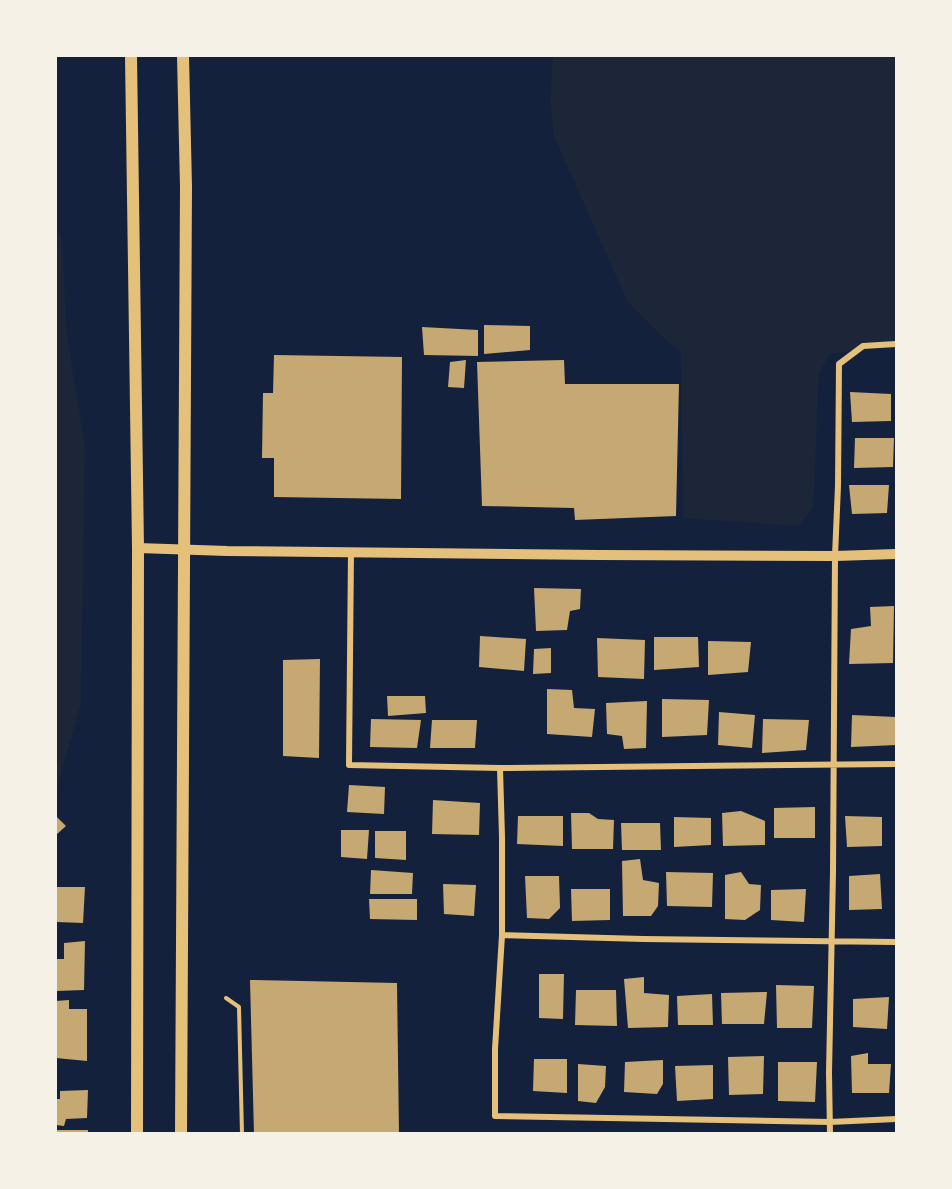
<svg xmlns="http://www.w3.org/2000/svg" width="952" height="1189" font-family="'Noto Sans',sans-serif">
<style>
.green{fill:#1d2539}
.building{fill:#c6a872}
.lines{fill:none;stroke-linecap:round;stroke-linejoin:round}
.path{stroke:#e5c07b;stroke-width:4}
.minor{stroke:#e5c07b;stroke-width:6}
.tertiary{stroke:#e5c07b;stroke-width:10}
.secondary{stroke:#e5c07b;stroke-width:12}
</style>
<rect width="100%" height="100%" fill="#14213d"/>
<!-- green -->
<path class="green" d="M554,56H896V345L829,354L819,374L813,508L798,526L683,518L681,351L667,341L627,301L554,136L550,100L553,57Z
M56,230L62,239L67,336L85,446L81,703L56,791Z"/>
<!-- building -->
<path class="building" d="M484,325L530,326V350L484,354Z
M422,327L478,330V356L424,355Z
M274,355L402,357L401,499L274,497V458H262L263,393H273Z
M466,360L464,388L448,387L450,362Z
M564,360L565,384H679L676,516L575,520L574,508L482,506L477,362Z
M850,392L891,394V421L852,422Z
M855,438H894L893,467L854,468Z
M849,485H889L887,513L852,514Z
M534,588L581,589L580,609L570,611L567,630L536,631Z
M894,606L893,663L849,664L851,629L871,626L870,607Z
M480,636L526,639L524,671L479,667Z
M654,637H698L699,667L654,670Z
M597,638L645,640L644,679L598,677Z
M708,641L751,642L748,672L708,675Z
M551,648V673L533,674L534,649Z
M320,659L319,758L283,756V660Z
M547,689L572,690L574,708L595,709L592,737L547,734Z
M387,696H425L426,713L388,716Z
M662,699L709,700L707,735L662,737Z
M647,701L646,748L624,749L622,736L607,734L606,703Z
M719,712L755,715L752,748L718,745Z
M852,715L896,717V745L851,747Z
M371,719L421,720L417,748L370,747Z
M763,719L809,720L806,750L762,753Z
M432,720H477L475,748H430Z
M349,785L385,787L384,814L347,812Z
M433,800L480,803L479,835L432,834Z
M815,807V838H774V808Z
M741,811L765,821V845L723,846L722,813Z
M571,813H589L598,819L614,820L613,849H572Z
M56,816L66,826L56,835Z
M518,816H563V846L517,844Z
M845,816L882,817V846L847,847Z
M674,817L711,818V845L674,847Z
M621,823H660L661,850H622Z
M341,830H369L367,859L341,857Z
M375,831H406V860L375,858Z
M640,859L643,880L659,883L658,906L651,916H623L622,861Z
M371,870L413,873L412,894H370Z
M666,872L713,873L712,907L667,906Z
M741,872L749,884L761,885L760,910L745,920L725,919V875Z
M880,874L882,909L849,910V876Z
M525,876H559L560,908L549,919L527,918Z
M443,884L476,885L474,916L444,914Z
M56,887H85L83,923L56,922Z
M571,889H610V920L572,921Z
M806,889L804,922L771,920V890Z
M369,899H417V920L370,919Z
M85,941L84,990L56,991V959H64V943Z
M539,974H564L563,1019L539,1018Z
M644,977V993L669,995L668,1027L628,1028L624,979Z
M250,980L397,983L399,1134H254Z
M776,985L814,986L812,1028H777Z
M576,990H616L617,1026L575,1025Z
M767,992L764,1024H722L721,993Z
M712,994L713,1025H678L677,996Z
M889,997L887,1029L853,1027V999Z
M69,1000V1009H87V1061L56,1058V1001Z
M868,1053V1064H891L889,1093H852L851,1056Z
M764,1056L763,1094L729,1095L728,1057Z
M534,1059H567V1093L533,1091Z
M663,1060V1084L657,1094L624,1092L625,1062Z
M778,1062H817L815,1102L778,1101Z
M578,1064L606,1066L605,1087L596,1103L578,1101Z
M713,1065V1099L677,1101L675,1066Z
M88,1090L87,1118L66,1119L64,1126L56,1125V1099H60V1091Z
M56,1130H88V1134H56Z"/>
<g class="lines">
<!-- path -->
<path class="path" d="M226,998L239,1007L242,1134"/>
<!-- minor -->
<path class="minor" d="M351,552L349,765L500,768L896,764
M500,768L502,837V935L495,1049V1116L830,1122L896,1119
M502,935L643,939L896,942
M830,1134L829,1073L833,872L835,556L838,486L839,364L863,346L896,344"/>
<!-- tertiary -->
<path class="tertiary" d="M138,548L227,551L599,555L835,556L896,554"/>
<!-- secondary -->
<path class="secondary" d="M131,56L138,548L137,1134
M181,1134L186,187L183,56"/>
</g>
<!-- border -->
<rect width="952" height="1189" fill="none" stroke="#f6f1e7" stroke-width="114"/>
</svg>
